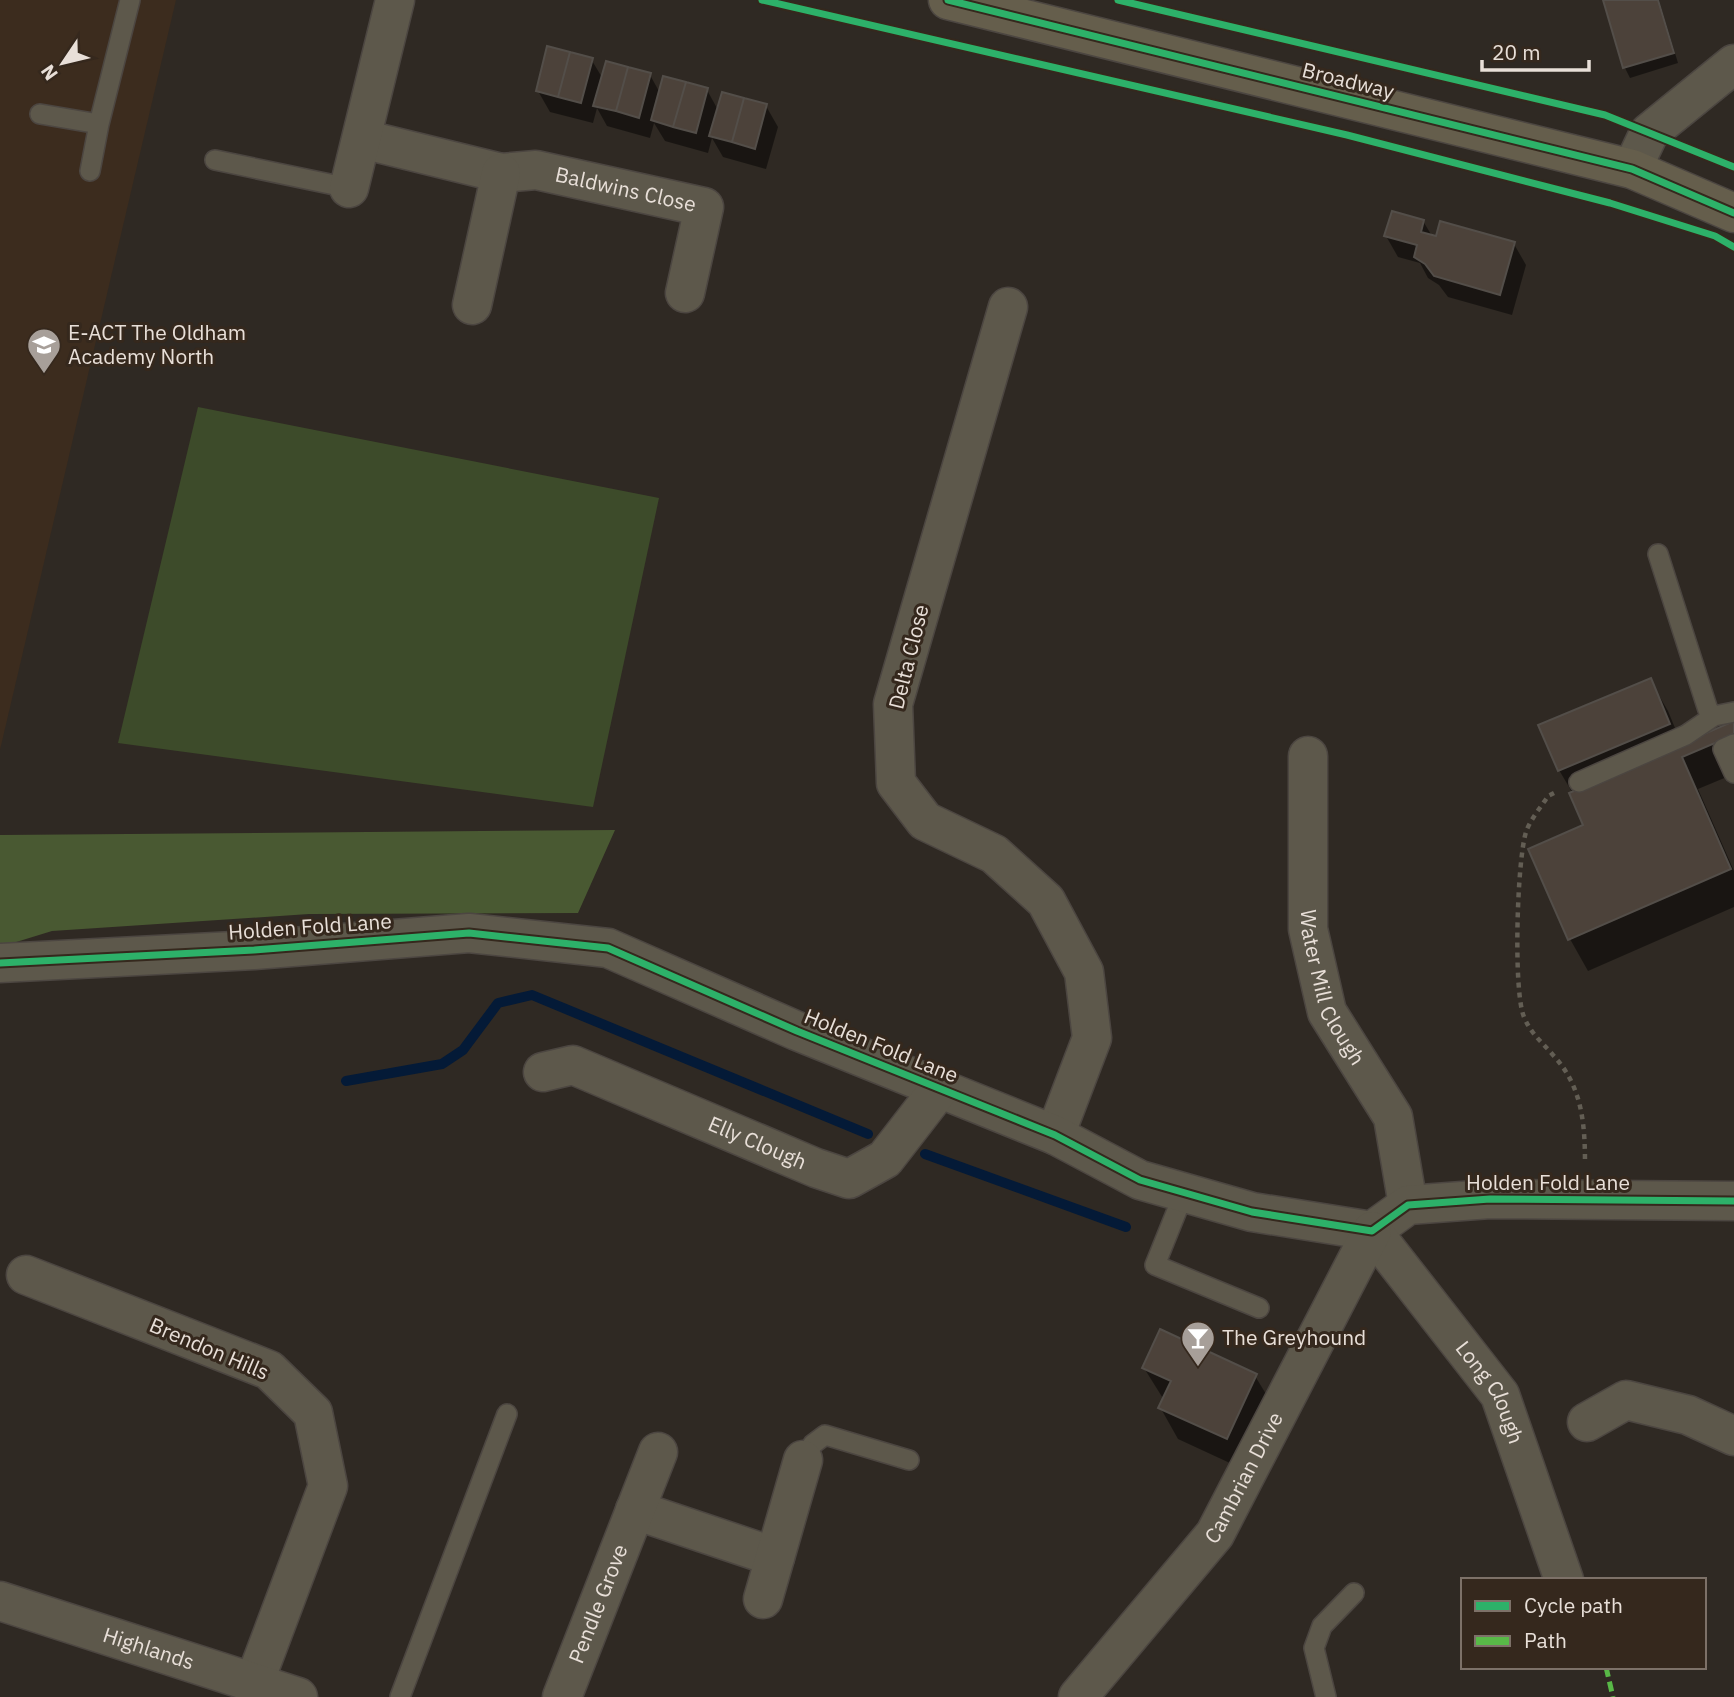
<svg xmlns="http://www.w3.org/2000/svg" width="1734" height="1697" font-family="'IBM Plex Sans',sans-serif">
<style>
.built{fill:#3c2c1e}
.green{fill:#3d4b2a}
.forest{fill:#495932}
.shadow{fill:#0007}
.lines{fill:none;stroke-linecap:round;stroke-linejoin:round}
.stream{stroke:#041a37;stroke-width:10}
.building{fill:#4c423a;stroke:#534e49;stroke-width:2}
.service-casing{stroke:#4c4641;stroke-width:22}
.minor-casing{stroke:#4c4641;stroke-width:41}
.primary-casing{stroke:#4c4641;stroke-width:41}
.path{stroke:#635e54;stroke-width:4.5;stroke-dasharray:5 5;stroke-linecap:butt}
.service{stroke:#5d584b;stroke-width:19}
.minor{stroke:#5d584b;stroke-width:38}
.primary{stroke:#655e4c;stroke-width:38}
.quiet{stroke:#58b947;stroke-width:5;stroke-dasharray:10 5;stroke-linecap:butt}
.cycleway-casing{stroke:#35281d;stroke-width:11}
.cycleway{stroke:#2db169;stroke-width:7}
.labels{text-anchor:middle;stroke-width:6;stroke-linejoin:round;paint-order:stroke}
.street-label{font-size:21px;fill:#e8dfd8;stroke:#35281d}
.poi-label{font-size:21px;fill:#e8dfd8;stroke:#35281d;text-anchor:start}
</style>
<rect width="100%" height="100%" fill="#2f2923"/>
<!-- built -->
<path class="built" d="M0,0H176L0,750Z"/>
<!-- green -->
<path class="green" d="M198,407L659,498L593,807L118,743Z"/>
<!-- forest -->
<path class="forest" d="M615,830L578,913L309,914L52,931L0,947V835Z"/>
<!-- shadow -->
<path class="shadow" d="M1605,0H1659L1678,63L1630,78L1625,68Z
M591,59L603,79L650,75L660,93L707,90L718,110L766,106L778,127L766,169L723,157L712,138L708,153L665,141L654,123L650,138L607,126L597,108L593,123L550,112L538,91Z
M1423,221L1432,236L1514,244L1526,265L1512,315L1448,297L1439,285L1428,278L1420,263L1398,257L1386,236Z
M1650,680L1668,711L1682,745L1734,723V774L1698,789L1734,871V907L1588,971L1570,939L1530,850L1585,826L1572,792L1559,770Z
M1144,1368L1255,1376L1274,1407L1245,1470L1178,1439L1160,1407L1164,1400Z"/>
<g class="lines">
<!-- stream -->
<path class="stream" d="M346,1081L442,1064L463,1050L498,1003L532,995L868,1134
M925,1154L1126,1227"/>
</g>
<!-- building -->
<path class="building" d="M1603,0H1658L1674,53L1623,68Z
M547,46L570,52L558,97L536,91Z
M570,52L593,58L581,103L558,97Z
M606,61L628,67L616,111L593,106Z
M628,67L651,73L639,118L616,111Z
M663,76L686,82L673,127L651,120Z
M686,82L708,88L696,133L673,127Z
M722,92L744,98L732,142L709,136Z
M744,98L767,104L755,149L732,142Z
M1392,211L1424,220L1421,232L1436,236L1440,221L1515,242L1500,295L1434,276L1425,264L1414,257L1417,245L1384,236Z
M1651,678L1670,724L1558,771L1538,725Z
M1734,721V735L1682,757L1731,869L1568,940L1528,849L1583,825L1569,793Z
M1160,1329L1257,1374L1227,1439L1158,1408L1171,1381L1142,1368Z"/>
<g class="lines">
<!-- service casing -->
<g class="service-casing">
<path id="service" d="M40,114L99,124L130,0
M215,160L349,188
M90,171L99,124
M1658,554L1708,710L1714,716L1734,712
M1734,744L1723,749L1734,773
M1579,782L1686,735L1714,716
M1184,1193L1155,1265L1259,1308
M803,1460L813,1444L825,1435L909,1460
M400,1697L507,1414
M1326,1697L1314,1648L1322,1626L1354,1593"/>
</g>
<!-- minor casing -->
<g class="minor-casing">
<g id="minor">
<path id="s1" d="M362,139L501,173L536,170L704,207L685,293"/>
<path d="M1632,169L1649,133L1734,64"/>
<path d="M349,188L395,0"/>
<path d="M472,305L501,173"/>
<path d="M1008,307L893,704L896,783L925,821L994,854L1046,901L1084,972L1092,1038L1055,1135"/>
<path id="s2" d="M1308,756V929L1327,1012L1393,1117L1408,1205"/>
<path d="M0,963L254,950L469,933L608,948L797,1031L1055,1135L1140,1180L1252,1212L1372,1231L1408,1205L1490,1199L1734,1201"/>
<path id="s3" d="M543,1072L573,1065L816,1168L849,1179L885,1159L940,1088"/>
<path id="s4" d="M1372,1231L1500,1395L1564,1580"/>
<path d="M26,1275L269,1370L313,1413L328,1486L254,1683"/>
<path d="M1587,1422L1626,1400L1688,1415L1734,1436"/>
<path d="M635,1510L775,1557"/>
<path d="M763,1599L803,1460"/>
<path id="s5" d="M0,1601L298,1697"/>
<path id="s6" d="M562,1697L658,1452"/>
<path id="s7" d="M1078,1697L1215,1534L1372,1231"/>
</g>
</g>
<!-- primary casing -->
<g class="primary-casing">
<path id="primary" d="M948,0L1632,169L1734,213"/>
</g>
<!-- path -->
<path class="path" d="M1554,793L1548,796C1541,807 1530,820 1526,832C1517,861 1513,991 1524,1017C1531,1034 1542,1042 1553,1055C1582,1086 1585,1123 1585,1164"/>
<!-- service -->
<use href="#service" class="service"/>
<!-- minor -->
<use href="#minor" class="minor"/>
<!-- primary -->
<use href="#primary" class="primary"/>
<!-- quiet -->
<path class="quiet" d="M1606,1667L1613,1697"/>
<!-- cycleway casing -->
<g class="cycleway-casing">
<path id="cycleway" d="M762,0L1347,135L1610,203L1715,236L1734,247
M948,0L1632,169L1734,213
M1118,0L1605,115L1734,167
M0,963L254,950L469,933L608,948L797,1031L1055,1135L1140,1180L1252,1212L1372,1231L1408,1205L1490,1199L1734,1201"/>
</g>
<!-- cycleway -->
<use href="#cycleway" class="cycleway"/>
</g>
<!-- icons -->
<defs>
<g id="school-pin" transform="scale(1.75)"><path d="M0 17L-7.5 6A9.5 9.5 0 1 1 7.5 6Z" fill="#a79f99" stroke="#35281d"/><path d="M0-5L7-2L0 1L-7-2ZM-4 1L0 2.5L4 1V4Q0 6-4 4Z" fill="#fff"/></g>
<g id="bar-pin" transform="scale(1.75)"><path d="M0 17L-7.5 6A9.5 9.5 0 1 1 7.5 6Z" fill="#a79f99" stroke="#35281d"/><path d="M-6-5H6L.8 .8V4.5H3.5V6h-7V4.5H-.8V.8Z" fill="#fff"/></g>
</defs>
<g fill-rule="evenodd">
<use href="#school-pin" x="44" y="345"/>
<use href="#bar-pin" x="1198" y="1338"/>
</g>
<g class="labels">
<!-- street labels -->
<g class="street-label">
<text transform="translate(1348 81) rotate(14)" y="7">Broadway</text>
<text dy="7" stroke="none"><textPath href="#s1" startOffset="270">Baldwins Close</textPath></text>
<text transform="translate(909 657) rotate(-76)" y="7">Delta Close</text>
<text transform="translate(310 927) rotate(-4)" y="7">Holden Fold Lane</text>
<text dy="7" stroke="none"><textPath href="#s2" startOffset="236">Water Mill Clough</textPath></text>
<text transform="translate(881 1046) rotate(22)" y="7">Holden Fold Lane</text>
<text dy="7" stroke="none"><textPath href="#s3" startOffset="231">Elly Clough</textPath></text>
<text x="1548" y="1190">Holden Fold Lane</text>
<text transform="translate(209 1349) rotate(23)" y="7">Brendon Hills</text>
<text dy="7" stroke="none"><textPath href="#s4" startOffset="201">Long Clough</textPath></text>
<text dy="7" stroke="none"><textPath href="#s7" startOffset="276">Cambrian Drive</textPath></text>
<text dy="7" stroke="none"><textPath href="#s6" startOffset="100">Pendle Grove</textPath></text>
<text dy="7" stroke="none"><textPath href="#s5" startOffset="156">Highlands</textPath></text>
</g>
<!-- poi labels -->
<g class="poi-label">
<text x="68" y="340">E-ACT The Oldham<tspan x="68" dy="24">Academy North</tspan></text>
<text x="1222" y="1345">The Greyhound</text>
</g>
</g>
<!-- legend -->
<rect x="1461" y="1578" width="245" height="91" fill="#35281d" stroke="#7d7168" stroke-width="2"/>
<rect x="1475" y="1601" width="35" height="10" fill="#2db169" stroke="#7d7168" stroke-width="2"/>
<text x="1524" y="1613" font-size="21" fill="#e8dfd8">Cycle path</text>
<rect x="1475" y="1636" width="35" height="10" fill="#58b947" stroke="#7d7168" stroke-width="2"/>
<text x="1524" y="1648" font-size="21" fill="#e8dfd8">Path</text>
<!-- north arrow -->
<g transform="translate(63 63) rotate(235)" stroke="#35281d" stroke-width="5" paint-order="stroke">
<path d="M0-5L12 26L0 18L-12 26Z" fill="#e8dfd8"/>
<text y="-10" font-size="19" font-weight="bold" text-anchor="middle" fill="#e8dfd8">N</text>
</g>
<!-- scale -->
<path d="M1482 60v10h107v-10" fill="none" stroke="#e8dfd8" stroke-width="3.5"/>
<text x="1492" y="60" font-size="21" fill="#e8dfd8" stroke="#35281d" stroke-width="5" paint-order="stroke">20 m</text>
</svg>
